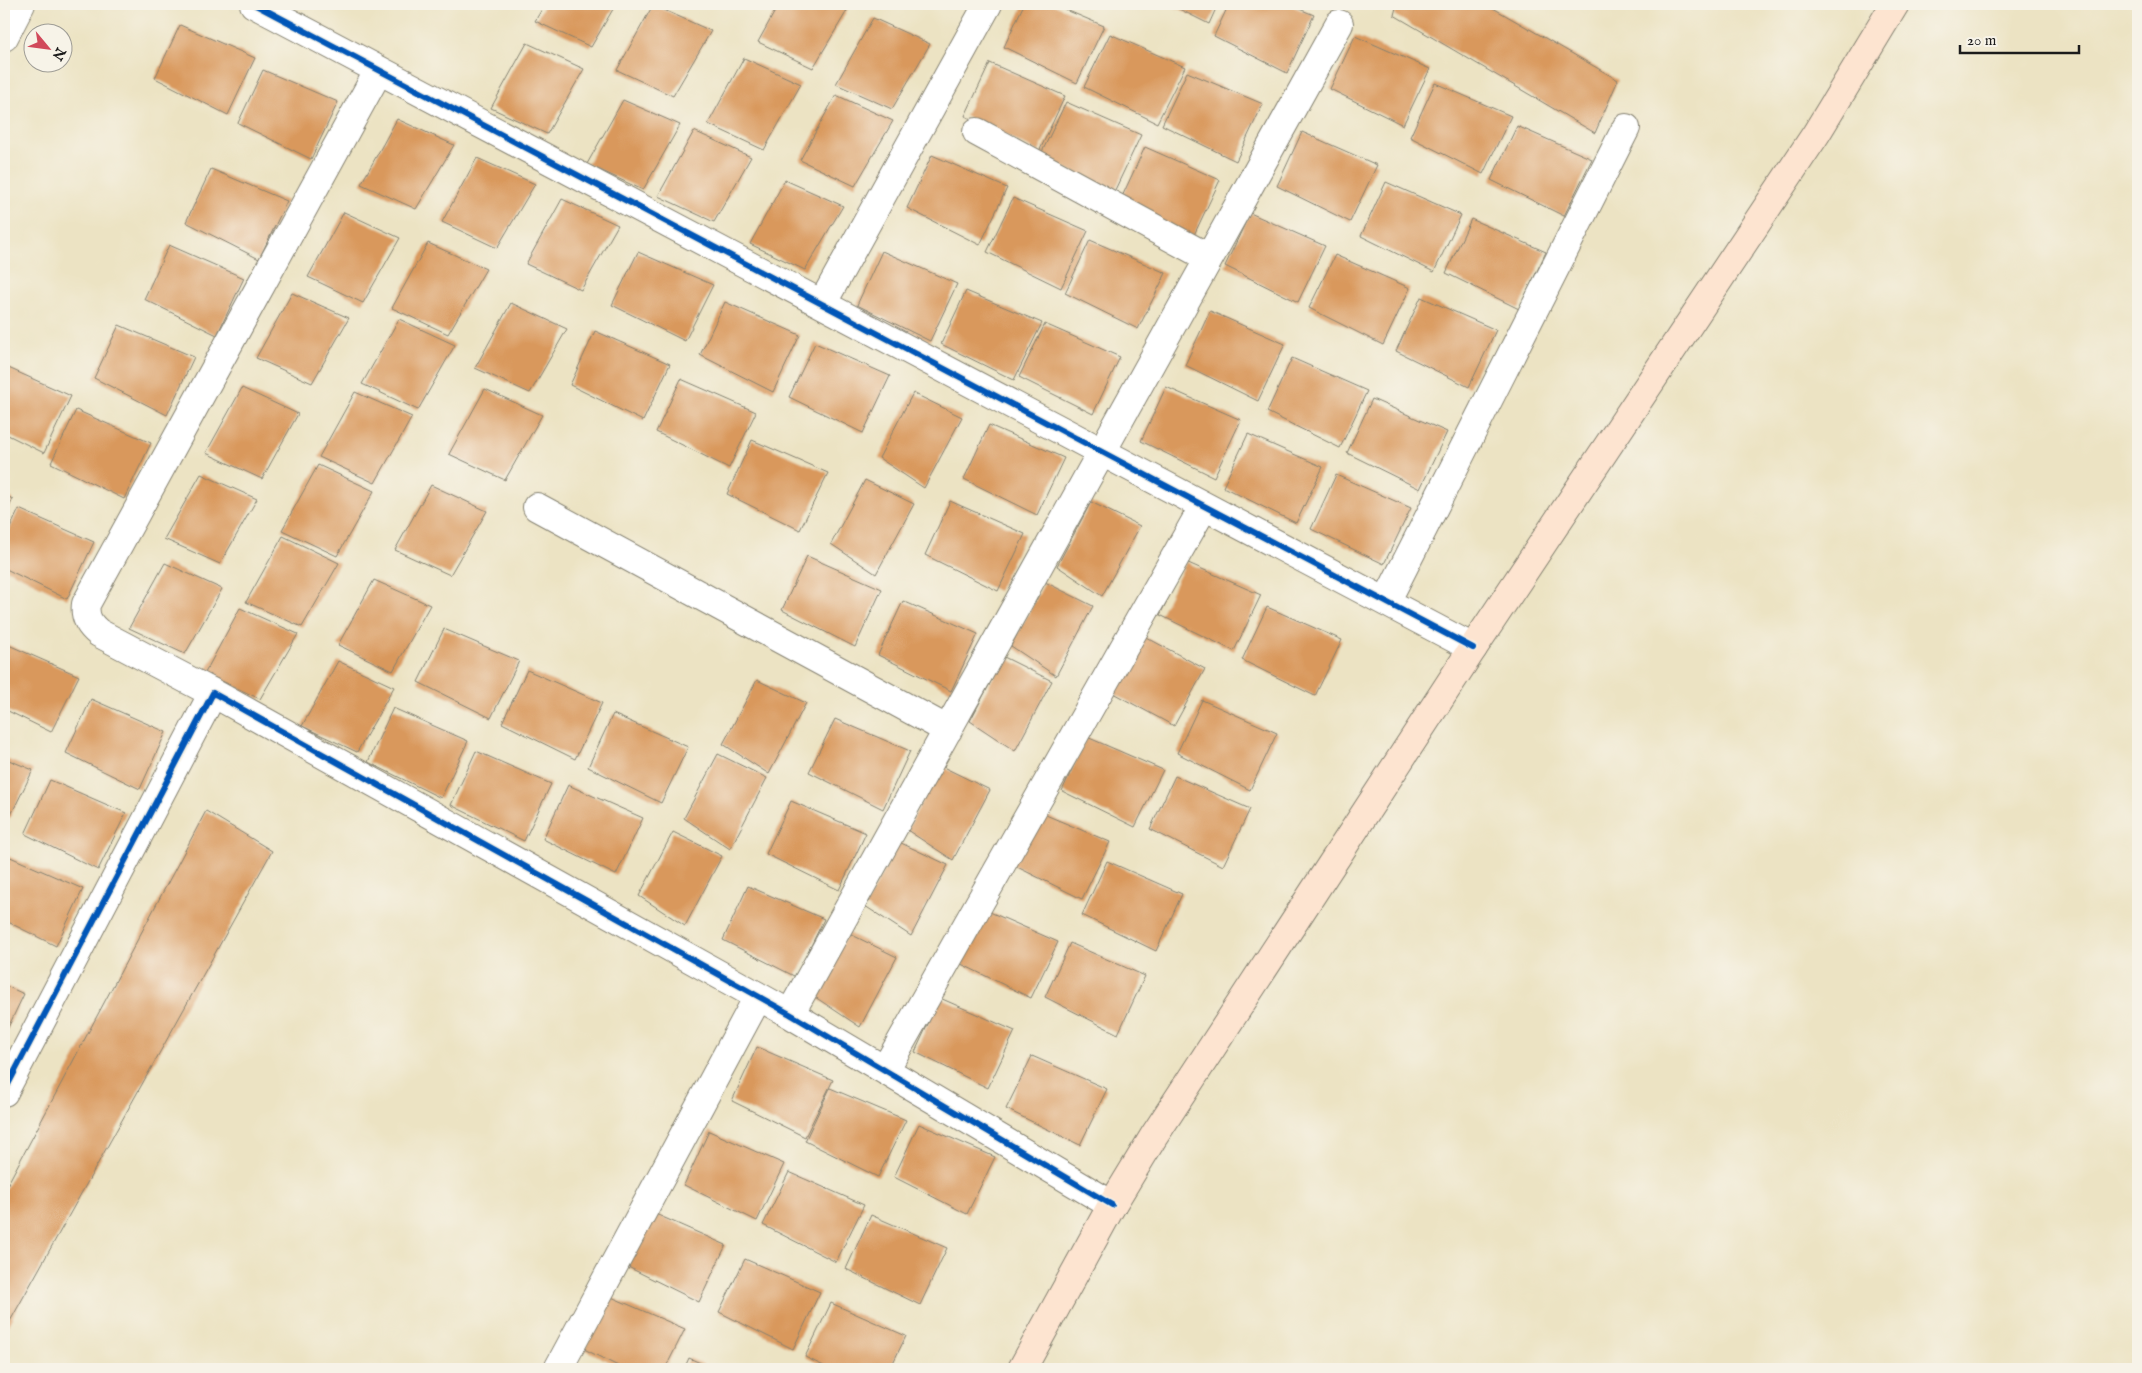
<svg xmlns="http://www.w3.org/2000/svg" width="2142" height="1373" font-family="'IM FELL English',serif">
<style>
.building{fill:#d9985c}
.lines{fill:none;stroke-linecap:round;stroke-linejoin:round}
.minor-casing{stroke:#848070;stroke-width:30}
.secondary-casing{stroke:#848070;stroke-width:30}
.minor{stroke:#fff;stroke-width:28}
.secondary{stroke:#fde4d0;stroke-width:28}
.cycleway-casing{stroke:#f7f3e8;stroke-width:9}
.cycleway{stroke:#0057b8;stroke-width:6}
</style>
<rect width="100%" height="100%" fill="#f7f3e8"/>
<filter id="ink" filterUnits="userSpaceOnUse"><feTurbulence type="fractalNoise" baseFrequency=".02" numOctaves="2"/><feDisplacementMap in="SourceGraphic" scale="10" xChannelSelector="R" yChannelSelector="G"/><feConvolveMatrix kernelMatrix="1 2 1 2 8 2 1 2 1" color-interpolation-filters="sRGB"/></filter>
<filter id="wash" filterUnits="userSpaceOnUse"><feTurbulence type="fractalNoise" baseFrequency=".0096" numOctaves="4" result="noise"/><feDisplacementMap in="SourceGraphic" scale="20" xChannelSelector="R" yChannelSelector="G"/><feGaussianBlur stdDeviation="1.12" result="paint"/><feColorMatrix in="noise" values="0 0 0 0 0 0 0 0 0 0 0 0 0 0 0 0 0 1.4 0 .05"/><feComposite in="paint" operator="in"/></filter>
<g filter="url(#wash)">
<rect width="100%" height="100%" fill="#ece3c3"/>
<g id="blocks">
<!-- building -->
<path class="building" d="M545,4H616L591,47L535,21Z
M779,4H851L813,68L758,42Z
M1024,4H1052L1104,26L1077,83L1004,47Z
M1169,4H1218L1209,24Z
M1229,4H1287L1314,15L1287,73L1214,36Z
M1397,4H1486L1618,80L1595,133L1394,15Z
M653,5L711,31L673,96L617,70Z
M873,18L930,44L892,109L836,84Z
M180,25L255,58L228,115L155,78Z
M1110,34L1185,67L1157,123L1084,87Z
M1355,36L1430,69L1403,125L1330,89Z
M527,43L584,69L547,134L491,108Z
M744,58L801,84L764,150L708,124Z
M990,63L1065,96L1039,152L965,116Z
M263,70L338,102L311,159L238,123Z
M1187,72L1263,104L1236,161L1162,125Z
M1435,83L1511,116L1483,174L1410,137Z
M836,95L893,121L855,186L800,160Z
M623,100L680,125L643,190L587,164Z
M1066,102L1141,135L1114,192L1040,156Z
M397,119L454,145L416,209L361,184Z
M1517,126L1592,159L1564,216L1491,180Z
M694,131L751,157L714,222L658,196Z
M1302,132L1377,165L1350,222L1277,186Z
M1145,147L1220,180L1193,237L1120,201Z
M932,155L1007,188L980,245L907,208Z
M477,158L535,184L497,248L442,222Z
M211,169L287,201L259,259L186,222Z
M785,180L843,206L805,270L750,244Z
M1386,182L1461,215L1434,272L1361,236Z
M1013,198L1088,231L1061,288L987,252Z
M562,199L618,225L581,290L526,264Z
M344,212L400,238L363,303L308,277Z
M1250,213L1325,246L1298,302L1225,266Z
M1471,219L1546,252L1519,309L1446,273Z
M1090,240L1166,273L1138,329L1065,293Z
M428,243L486,269L448,334L392,308Z
M169,245L244,278L217,335L144,299Z
M882,251L957,284L930,341L857,305Z
M638,252L713,285L685,341L612,305Z
M1335,255L1410,288L1383,345L1309,308Z
M966,291L1042,323L1014,380L941,344Z
M292,293L349,318L312,383L256,358Z
M1421,297L1496,330L1469,387L1396,351Z
M725,302L800,335L773,392L700,355Z
M511,303L567,329L530,393L475,368Z
M1210,311L1285,344L1258,401L1185,365Z
M399,319L455,345L418,410L362,384Z
M1045,324L1120,357L1093,414L1019,377Z
M119,325L194,357L167,415L94,378Z
M595,331L670,364L643,421L570,385Z
M815,343L890,376L863,433L789,397Z
M1292,358L1367,391L1340,448L1267,412Z
M4,366L71,396L44,453L4,433Z
M681,379L756,412L729,468L656,432Z
M1166,387L1241,420L1214,477L1141,441Z
M242,388L298,414L262,479L206,453Z
M485,389L542,415L505,480L449,454Z
M355,392L412,417L375,483L319,457Z
M913,393L962,417L924,488L879,458Z
M1372,399L1447,432L1420,489L1347,453Z
M76,410L151,443L124,499L51,463Z
M989,425L1064,458L1037,515L964,479Z
M1248,434L1323,467L1296,523L1223,487Z
M752,440L828,473L800,530L727,494Z
M318,465L374,491L337,556L282,530Z
M201,474L257,499L220,564L164,539Z
M1336,475L1411,508L1384,564L1311,529Z
M865,480L914,504L876,574L831,544Z
M431,485L487,511L450,575L395,550Z
M4,495L13,499L4,517Z
M950,501L1025,534L998,591L925,555Z
M1091,502L1140,526L1102,596L1057,566Z
M19,509L94,542L67,599L4,568V541Z
M283,536L339,563L302,627L246,602Z
M807,556L882,589L855,647L782,610Z
M1186,562L1261,595L1234,651L1160,615Z
M165,563L222,589L185,654L129,628Z
M374,580L430,605L393,671L338,645Z
M1045,582L1093,606L1056,676L1011,646Z
M903,601L978,634L951,691L878,655Z
M1267,607L1342,640L1315,696L1242,660Z
M240,608L298,634L260,699L205,673Z
M444,629L519,661L491,718L418,682Z
M1142,635L1205,669L1174,726L1111,692Z
M4,643L79,676L51,732L4,709Z
M1004,657L1052,681L1015,751L970,721Z
M338,661L394,687L357,752L302,726Z
M527,670L602,703L575,759L502,723Z
M757,680L806,703L769,774L723,744Z
M91,699L166,732L140,789L66,753Z
M1202,700L1277,733L1250,790L1177,753Z
M393,708L468,741L441,798L368,762Z
M613,714L688,747L661,803L588,767Z
M835,719L910,751L883,809L809,772Z
M1087,737L1163,770L1135,827L1062,791Z
M476,751L551,784L524,841L451,805Z
M718,754L767,778L730,849L684,818Z
M4,758L33,770L5,827L4,826Z
M941,766L990,790L953,860L907,830Z
M1175,776L1250,809L1223,866L1150,829Z
M50,780L126,813L98,870L25,834Z
M568,785L643,818L616,875L543,839Z
M791,801L866,833L839,890L766,854Z
M1034,810L1110,842L1082,899L1009,863Z
M206,811L272,851L4,1332V1191Z
M673,832L722,856L685,926L639,896Z
M899,842L948,865L911,936L865,906Z
M8,856L83,889L56,946L4,920V865Z
M1107,861L1182,894L1156,951L1082,915Z
M748,886L824,919L796,977L723,940Z
M983,909L1058,942L1031,998L957,962Z
M848,933L897,957L860,1027L815,997Z
M1070,943L1145,976L1118,1034L1045,997Z
M4,985L24,994L4,1036Z
M940,998L1015,1031L988,1088L915,1052Z
M757,1047L833,1080L805,1137L732,1101Z
M1032,1056L1107,1089L1080,1145L1006,1109Z
M830,1088L906,1120L878,1177L805,1141Z
M919,1124L995,1157L967,1214L894,1177Z
M709,1131L784,1164L757,1221L684,1185Z
M789,1172L864,1205L836,1262L763,1225Z
M651,1212L726,1245L699,1302L626,1266Z
M871,1215L947,1248L920,1305L846,1269Z
M745,1259L820,1292L793,1349L719,1312Z
M609,1296L685,1329L665,1369H624L584,1349Z
M831,1303L906,1336L890,1369H830L805,1357Z
M689,1358L714,1369H684Z"/>
</g>
</g>
<g filter="url(#ink)">
<use href="#blocks" fill-opacity="0" stroke="#848070" stroke-width="1"/>
<g class="lines">
<!-- minor casing -->
<g class="minor-casing">
<path id="minor" d="M254,4L1473,648
M4,37L21,4
M977,132L1209,258
M822,304L988,4
M537,507L948,730
M1386,602L1626,128
M213,693L99,633C89,625 84,617 86,604L379,70
M790,1014L1339,24
M885,1070L1204,506
M4,1092L213,693L790,1014L1112,1205
M558,1369L758,997"/>
</g>
<!-- secondary casing -->
<g class="secondary-casing">
<path id="secondary" d="M1022,1369L1112,1205L1154,1136L1473,648L1816,134L1895,4"/>
</g>
<!-- minor -->
<use href="#minor" class="minor"/>
<!-- secondary -->
<use href="#secondary" class="secondary"/>
<!-- cycleway casing -->
<g class="cycleway-casing">
<path id="cycleway" d="M254,4L1473,648
M4,1092L213,693L790,1014L1112,1205"/>
</g>
<!-- cycleway -->
<use href="#cycleway" class="cycleway"/>
</g>
</g>
<!-- margin -->
<rect width="2142" height="1373" fill="none" stroke="#f7f3e8" stroke-width="20"/>
<!-- north arrow -->
<g transform="translate(48 48) rotate(119)"><circle r="24" fill="#f7f3e8" stroke="#9f9d96"/>
<path d="M0-4L9 19L0 12L-9 19Z" fill="#d1495b"/>
<text y="-8" font-size="14" font-weight="bold" text-anchor="middle" fill="#1c1c1c">N</text>
</g>
<!-- scale -->
<path d="M1960 45v8h119v-8" fill="none" stroke="#1c1c1c" stroke-width="2.5"/>
<text x="1967" y="45" font-size="15" fill="#1c1c1c" stroke="#f7f3e8" stroke-width="4" paint-order="stroke">20 m</text>
</svg>
